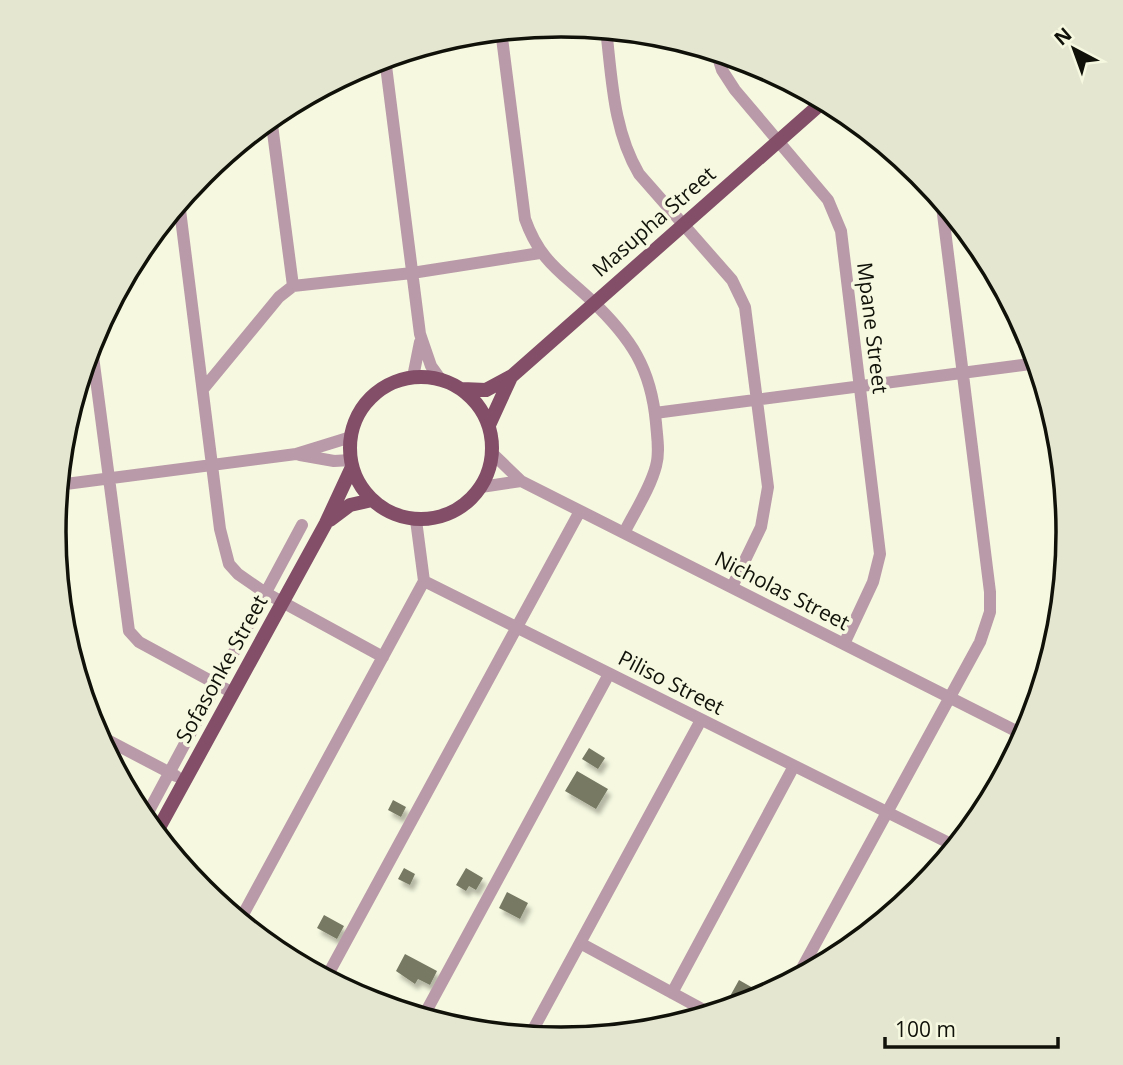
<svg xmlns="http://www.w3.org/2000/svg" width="1123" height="1065" font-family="'Open Sans',sans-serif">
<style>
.building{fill:#777963;filter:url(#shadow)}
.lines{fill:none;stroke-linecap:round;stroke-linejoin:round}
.minor{stroke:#b99aa8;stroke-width:12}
.major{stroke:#824e68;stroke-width:14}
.labels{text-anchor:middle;stroke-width:7;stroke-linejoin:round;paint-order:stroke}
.street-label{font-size:21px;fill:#101109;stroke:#f6f9e0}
.rim{fill:none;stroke:#101109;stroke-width:3.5}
</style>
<defs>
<filter id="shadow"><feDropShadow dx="3.5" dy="6" stdDeviation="2" flood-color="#0004"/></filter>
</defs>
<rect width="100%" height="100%" fill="#f6f9e0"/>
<!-- building -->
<path class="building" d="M589,748L605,758L598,769L582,759Z
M577,771L608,789L596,809L565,791Z
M393,800L406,807L401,817L388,810Z
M404,868L415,874L410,885L398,879Z
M466,868L483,878L476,890L469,886L466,891L456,885Z
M507,892L528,903L520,919L499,908Z
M324,915L344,926L337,939L317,928Z
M405,954L437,971L430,985L418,979L415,984L396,971Z
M739,980L760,992L758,996L762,998L730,1010L724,1007Z"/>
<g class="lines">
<!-- minor -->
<path class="minor" d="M606,29C612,79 613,130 639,174L732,280L745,307L768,487L761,527L732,587
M501,30L525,219C540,261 560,271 591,300C631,338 651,368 656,423C657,437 660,452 656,466C650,489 635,511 624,533
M716,51L722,70L735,90L828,200L841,231L880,554L873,582L844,644
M385,58L420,334L431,366L441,380
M271,117L293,286
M179,202L220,529L229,564L238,574L264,592L383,657
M91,341L129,631L139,642L233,693
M413,377L420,342
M204,388L279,297L293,286L412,273L540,253
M655,413L1038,363
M493,454L521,481L1026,736
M300,455L334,461L351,460
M58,485L296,454L351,437
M481,487L521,481
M416,520L424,581
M424,581L957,847
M96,734L176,776
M144,820L302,525
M239,922L424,581
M580,943L713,1015
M325,980L580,511
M795,981L980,642L990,612V592L941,198
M672,993L794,766
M422,1019L609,674
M529,1037L701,720"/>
<!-- major -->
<path class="major" d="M350 448a71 71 0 1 1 142 0a71 71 0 1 1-142 0Z
M462,389L486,390L512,376L825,100
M489,425L511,377
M330,520L350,505L372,500
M155,835L326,523L352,467"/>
</g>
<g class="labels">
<!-- street labels -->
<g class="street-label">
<text transform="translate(654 222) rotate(-41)" y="7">Masupha Street</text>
<text transform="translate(872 328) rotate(83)" y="7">Mpane Street</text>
<text transform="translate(782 591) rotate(27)" y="7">Nicholas Street</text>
<text transform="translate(222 669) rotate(-61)" y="7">Sofasonke Street</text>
<text transform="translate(671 683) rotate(27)" y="7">Piliso Street</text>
</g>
</g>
<!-- crop -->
<path d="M0 0H1123V1065H0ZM66 532a495 495 0 1 1 990 0a495 495 0 1 1-990 0Z" fill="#e4e6cf" fill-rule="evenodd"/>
<path class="rim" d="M66 532a495 495 0 1 1 990 0a495 495 0 1 1-990 0Z"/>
<!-- north arrow -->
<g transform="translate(1074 49) rotate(319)" stroke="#f6f9e0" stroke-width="5" paint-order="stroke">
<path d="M0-5L12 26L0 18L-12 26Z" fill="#101109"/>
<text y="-10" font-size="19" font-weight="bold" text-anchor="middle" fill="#101109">N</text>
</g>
<!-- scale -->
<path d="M885 1037v10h173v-10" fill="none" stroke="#101109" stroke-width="3.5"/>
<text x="895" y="1037" font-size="21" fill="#101109" stroke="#f6f9e0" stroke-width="5" paint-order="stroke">100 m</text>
</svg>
